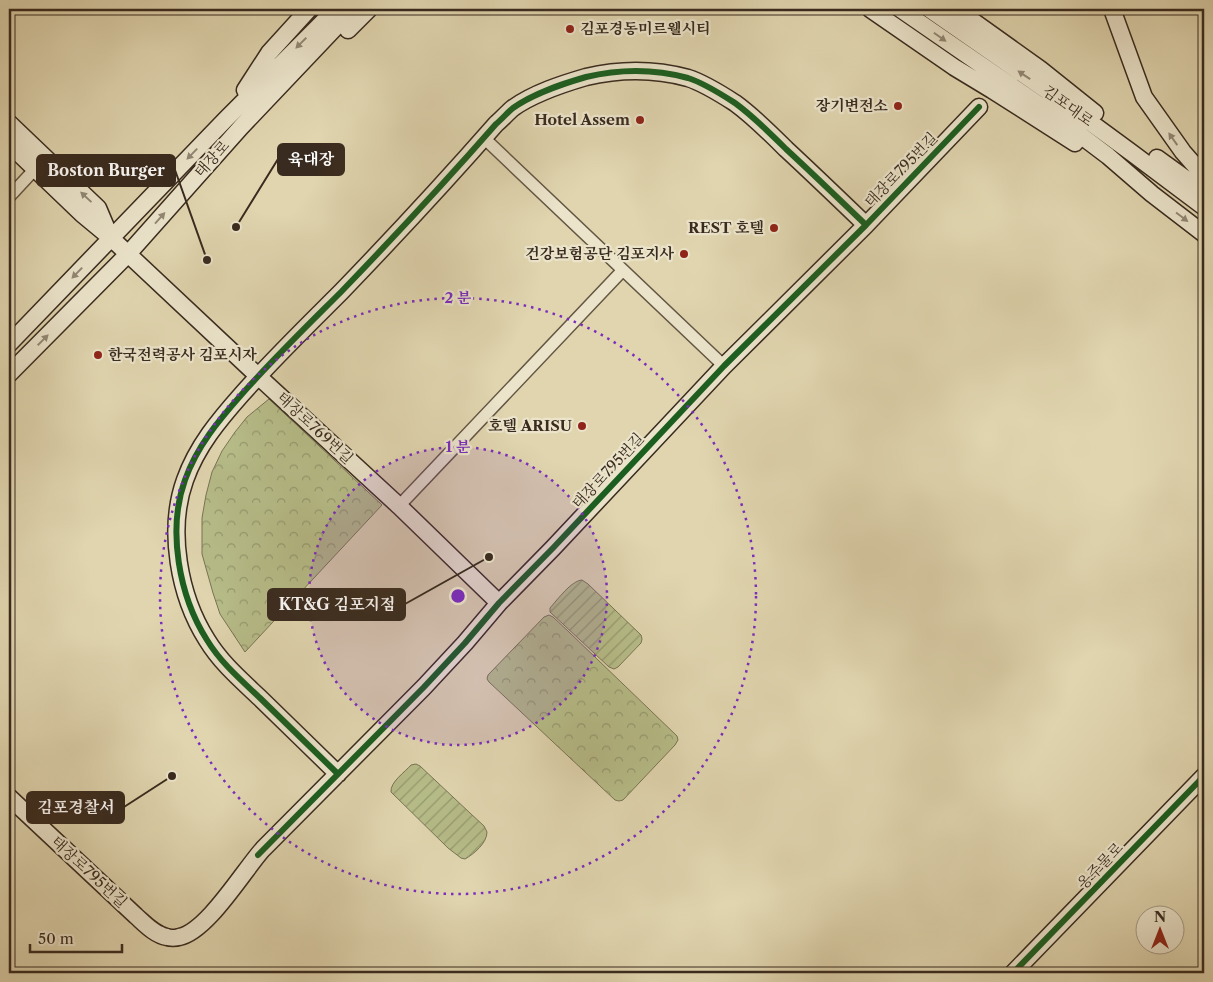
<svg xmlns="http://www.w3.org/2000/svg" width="1213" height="982" font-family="'Libre Caslon Text','Noto Serif KR',serif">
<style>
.forest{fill:url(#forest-crowns);stroke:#787454}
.garden{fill:url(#garden-furrows);stroke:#787454}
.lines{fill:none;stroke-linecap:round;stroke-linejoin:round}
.street-casing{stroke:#635643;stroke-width:14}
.secondary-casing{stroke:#392b1f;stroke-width:19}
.street{stroke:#ebe4cb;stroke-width:11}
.secondary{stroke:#ebe4cb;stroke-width:16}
.cycleway-casing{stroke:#ebe4cb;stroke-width:9}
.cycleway{stroke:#1b5e20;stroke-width:6}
.oneway{fill:#928875}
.ring{fill:none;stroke:#7b2cbf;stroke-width:2.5;stroke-dasharray:2.5 5}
.poi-dot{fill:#8f2418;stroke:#ebe4cb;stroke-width:2}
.labels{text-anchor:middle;stroke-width:4.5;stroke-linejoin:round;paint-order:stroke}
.poi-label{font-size:15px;font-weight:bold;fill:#392b1f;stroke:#ebe4cb;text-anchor:end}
.street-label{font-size:15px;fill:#392b1f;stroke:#ebe4cb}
.centre{fill:#7b2cbf;stroke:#ebe4cb;stroke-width:2.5}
.ring-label{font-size:15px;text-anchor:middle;font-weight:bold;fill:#7b2cbf;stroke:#ebe4cb;stroke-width:4.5;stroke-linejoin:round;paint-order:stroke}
.leader{fill:none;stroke:#392b1f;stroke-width:2}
.callout-dot{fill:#392b1f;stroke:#ebe4cb;stroke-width:2}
.callout{fill:#392b1f;stroke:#392b1f;stroke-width:2}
.callout-label{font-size:16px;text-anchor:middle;font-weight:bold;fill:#fff}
</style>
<defs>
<pattern id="forest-crowns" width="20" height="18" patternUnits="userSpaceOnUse" patternTransform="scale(1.25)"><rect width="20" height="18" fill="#b6bc88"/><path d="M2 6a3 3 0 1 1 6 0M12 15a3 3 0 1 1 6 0" fill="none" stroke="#95996f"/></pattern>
<pattern id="garden-furrows" width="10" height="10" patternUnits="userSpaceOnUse" patternTransform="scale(1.25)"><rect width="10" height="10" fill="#b6bc88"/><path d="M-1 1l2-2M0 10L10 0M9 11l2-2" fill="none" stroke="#95996f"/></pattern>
</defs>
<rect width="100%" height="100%" fill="#e0d5af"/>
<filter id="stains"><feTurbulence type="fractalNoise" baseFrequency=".004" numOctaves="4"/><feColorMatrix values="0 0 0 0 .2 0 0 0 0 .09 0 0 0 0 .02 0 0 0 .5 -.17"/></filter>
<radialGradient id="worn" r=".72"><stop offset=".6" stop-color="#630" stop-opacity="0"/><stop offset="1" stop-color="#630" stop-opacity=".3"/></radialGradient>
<!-- forest -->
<path class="forest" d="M269,399L382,505L245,652L220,614L213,593L202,554V518L206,495L212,472L222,451L235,432L247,417Z
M549,615L553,617L569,632L677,736L678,740L675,745L623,800L619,801L615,800L489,682L487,679L488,675L544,617Z"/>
<!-- garden -->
<path class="garden" d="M582,580L588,584L641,635L642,639L641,643L618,667L614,669L609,667L550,612V608C558,599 571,581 582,580Z
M416,764L420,766L470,813L484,826L487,832C487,843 474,854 465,859L461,858L448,848L391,792C390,782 405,772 411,765Z"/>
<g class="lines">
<!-- street casing -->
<g class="street-casing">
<path id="street" d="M484,138L724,366
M9,197L35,169
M399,506L623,270"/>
</g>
<!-- secondary casing -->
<g class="secondary-casing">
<path id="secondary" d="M870,9L954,67L992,90L1075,143
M900,9L1051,113L1108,156L1152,194L1204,234
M929,9L1053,95L1132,153L1204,207
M956,9L1040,69L1095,113
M1112,9L1144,97L1183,152L1204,176
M348,30L369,9
M245,90L269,53L309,9
M9,123L98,208L109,234
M9,144L82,214L111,238L258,376L399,506L499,603
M1157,158L1204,192
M9,344L226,119L336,9
M9,374L128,254L241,127L353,9
M338,774C312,749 286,723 260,698C241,680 221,663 207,640C179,596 167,530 185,480C197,446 219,420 242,394C274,358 308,325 341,292C394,237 446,181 496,124C502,119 507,113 513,108C534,93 562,84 586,77C620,69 655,69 688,78C704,83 721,94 735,103C753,116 770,133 786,149C813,174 839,199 866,225
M9,797L136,916C145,924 155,935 167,937C170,938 176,938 179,937C207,932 244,870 263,849L424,687L465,643L499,603L553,548L724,366L866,225L979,107
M1013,973L1204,776"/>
</g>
<!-- street -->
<use href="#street" class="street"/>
<!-- secondary -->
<use href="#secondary" class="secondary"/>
<!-- cycleway casing -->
<g class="cycleway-casing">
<path id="cycleway" d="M338,774C312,749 286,723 260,698C241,680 221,663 207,640C179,596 167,530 185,480C197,446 219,420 242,394C274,358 308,325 341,292C394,237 446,181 496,124C502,119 507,113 513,108C534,93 562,84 586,77C620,69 655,69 688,78C704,83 721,94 735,103C753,116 770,133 786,149C813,174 839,199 866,225
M258,855L424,687L465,643L499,603L553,548L724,366L866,225L979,107
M1013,973L1204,776"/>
</g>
<!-- cycleway -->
<use href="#cycleway" class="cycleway"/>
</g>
<!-- one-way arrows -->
<defs><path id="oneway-solid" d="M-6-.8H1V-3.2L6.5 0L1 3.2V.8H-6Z" transform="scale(1.25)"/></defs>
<g class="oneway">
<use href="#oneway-solid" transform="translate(940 37) rotate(35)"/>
<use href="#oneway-solid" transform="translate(301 43) rotate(135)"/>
<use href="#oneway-solid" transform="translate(1024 75) rotate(-146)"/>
<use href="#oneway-solid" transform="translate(1173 139) rotate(-125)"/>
<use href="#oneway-solid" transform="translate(192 154) rotate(134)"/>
<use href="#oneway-solid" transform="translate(86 197) rotate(-137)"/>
<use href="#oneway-solid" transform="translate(1182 217) rotate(37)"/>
<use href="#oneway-solid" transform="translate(160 218) rotate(-48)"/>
<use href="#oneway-solid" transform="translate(77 273) rotate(134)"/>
<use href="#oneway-solid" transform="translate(43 340) rotate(-45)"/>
</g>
<!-- distance rings -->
<circle cx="458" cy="596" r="149" fill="#7b2cbf" fill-opacity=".12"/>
<g class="ring">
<circle cx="458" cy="596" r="149"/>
<circle cx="458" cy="596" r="298"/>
</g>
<!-- markers -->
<g class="poi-dot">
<circle cx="570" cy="29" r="5"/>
<circle cx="898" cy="106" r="5"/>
<circle cx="640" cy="120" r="5"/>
<circle cx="774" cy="228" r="5"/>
<circle cx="684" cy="254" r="5"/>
<circle cx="98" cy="355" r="5"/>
<circle cx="582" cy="426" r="5"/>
</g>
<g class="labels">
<!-- poi labels -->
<g class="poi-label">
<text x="580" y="34" text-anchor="start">김포경동미르웰시티</text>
<text x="888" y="111">장기변전소</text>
<text x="630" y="125">Hotel Assem</text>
<text x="764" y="233">REST 호텔</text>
<text x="674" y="259">건강보험공단 김포지사</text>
<text x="108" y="360" text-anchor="start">한국전력공사 김포시자</text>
<text x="572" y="431">호텔 ARISU</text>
</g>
<!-- street labels -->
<g class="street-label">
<text transform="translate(1068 106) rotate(36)" y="5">김포대로</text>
<text transform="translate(212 159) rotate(-48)" y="5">태장로</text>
<text transform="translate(901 170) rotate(-46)" y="5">태장로795번길</text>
<text transform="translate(315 428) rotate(43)" y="5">태장로769번길</text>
<text transform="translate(608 471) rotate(-47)" y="5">태장로795번길</text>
<text transform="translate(1100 866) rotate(-46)" y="5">옹주물로</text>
<text transform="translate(89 872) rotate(43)" y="5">태장로795번길</text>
</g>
</g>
<circle cx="458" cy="596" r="8" class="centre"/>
<g class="ring-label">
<text x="458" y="303">2 분</text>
<text x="458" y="452">1 분</text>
</g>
<!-- callouts -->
<path class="leader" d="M236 227L278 159M207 260L175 170M489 557L405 604M172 776L124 807"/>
<g class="callout-dot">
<circle cx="236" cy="227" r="5"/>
<circle cx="207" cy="260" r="5"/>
<circle cx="489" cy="557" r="5"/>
<circle cx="172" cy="776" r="5"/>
</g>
<g class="callout">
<rect x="278" y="144" width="66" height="31" rx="5"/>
<rect x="37" y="155" width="138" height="31" rx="5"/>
<rect x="268" y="589" width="137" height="31" rx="5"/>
<rect x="27" y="792" width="97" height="31" rx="5"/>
</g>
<g class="callout-label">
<text x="311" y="165">육대장</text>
<text x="106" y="176">Boston Burger</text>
<text x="337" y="610">KT&amp;G 김포지점</text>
<text x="76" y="813">김포경찰서</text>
</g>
<!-- margin -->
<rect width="1213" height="982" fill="none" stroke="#e0d5af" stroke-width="30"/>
<rect x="10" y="10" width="1193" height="962" fill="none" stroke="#392b1f" stroke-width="2.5"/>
<rect x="15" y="15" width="1183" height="952" fill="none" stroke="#392b1f"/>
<!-- north arrow -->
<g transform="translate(1160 930)"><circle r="24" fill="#ebe4cb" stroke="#a49a86"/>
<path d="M0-4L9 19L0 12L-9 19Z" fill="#8f2418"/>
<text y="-8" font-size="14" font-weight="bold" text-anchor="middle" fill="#392b1f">N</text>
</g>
<!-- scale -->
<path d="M30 944v8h92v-8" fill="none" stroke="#392b1f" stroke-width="2.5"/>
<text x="38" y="944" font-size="15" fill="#392b1f" stroke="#ebe4cb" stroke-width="4" paint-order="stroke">50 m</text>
<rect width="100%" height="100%" filter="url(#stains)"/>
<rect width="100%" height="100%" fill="url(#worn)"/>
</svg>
